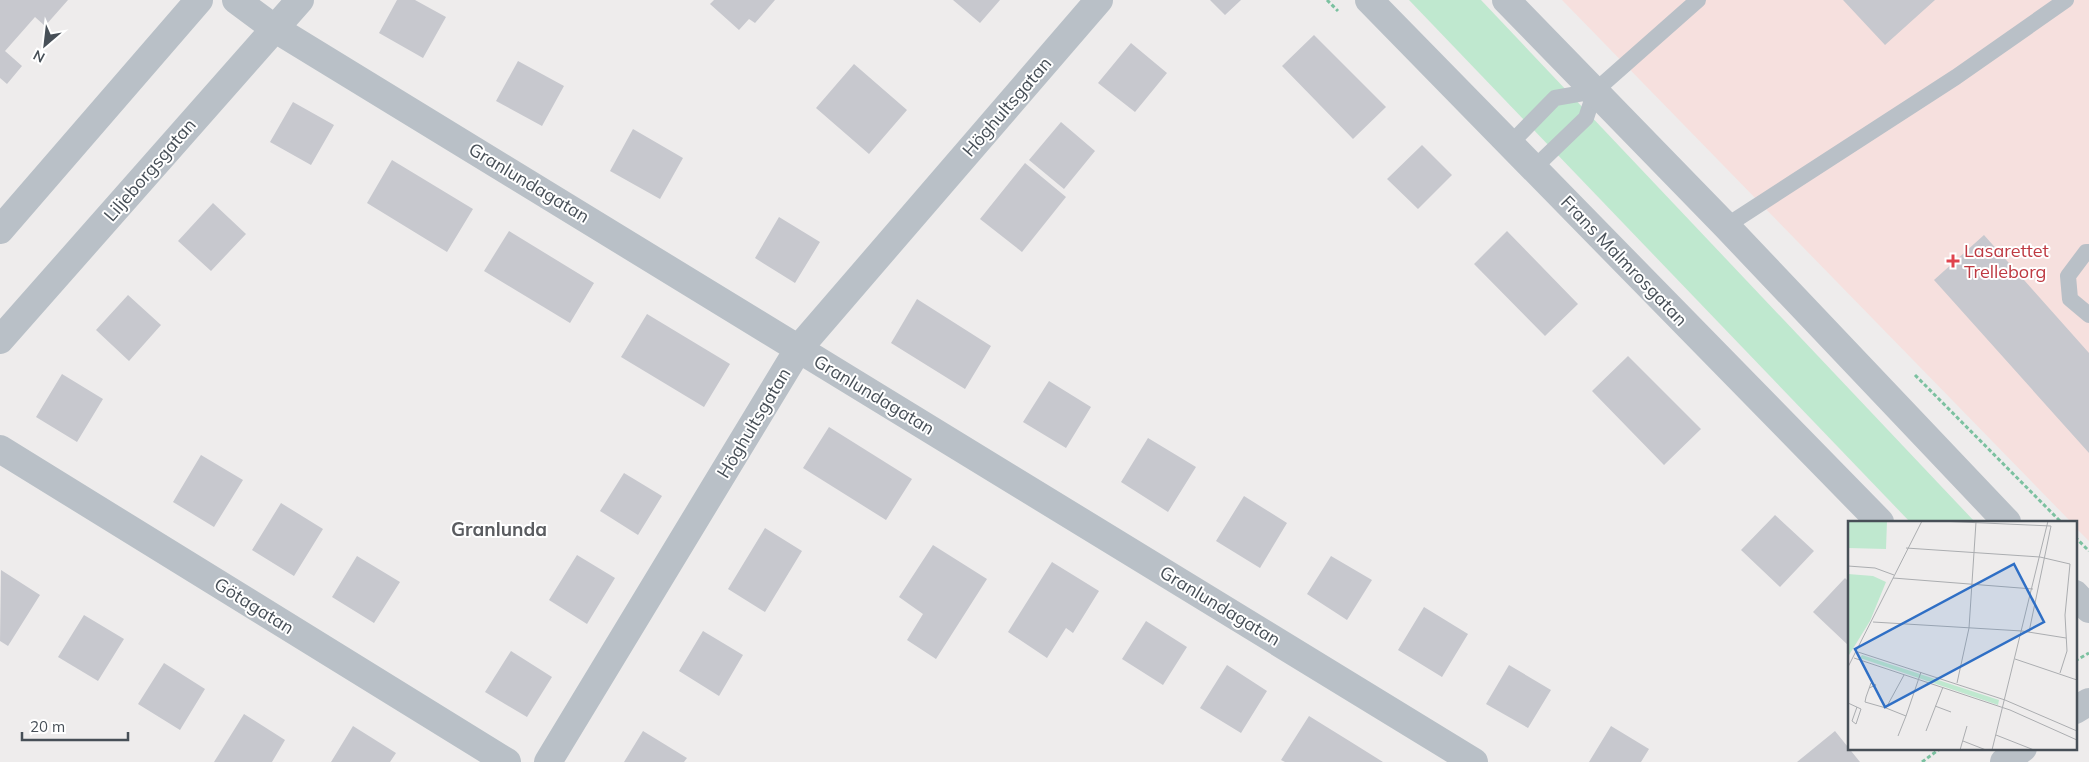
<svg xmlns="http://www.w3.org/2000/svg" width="2089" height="762" font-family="Mulish,sans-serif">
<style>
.medical{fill:#f6e0de}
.green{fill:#bfe8cf}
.building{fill:#c7c8ce}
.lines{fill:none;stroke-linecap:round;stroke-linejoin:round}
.path{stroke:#7bc1a0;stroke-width:3;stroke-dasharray:4 2.5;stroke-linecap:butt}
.service{stroke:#b9c0c7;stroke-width:16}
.minor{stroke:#b9c0c7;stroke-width:28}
.tertiary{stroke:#b9c0c7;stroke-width:28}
.health-dot{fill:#e0444e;stroke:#fff;stroke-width:2}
.labels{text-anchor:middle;stroke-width:4;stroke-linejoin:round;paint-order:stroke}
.street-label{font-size:18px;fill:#474f57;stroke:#fff}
.health-label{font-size:18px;fill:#be3a42;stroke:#fff;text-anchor:start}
.neighbourhood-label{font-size:19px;font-weight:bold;fill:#5a5c60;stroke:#fff}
.inset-road{fill:none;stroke:#abadb0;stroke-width:1}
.view{fill:#2f6fc5;fill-opacity:0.15;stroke:#2f6fc5;stroke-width:2.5}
.inset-edge{fill:none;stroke:#474f57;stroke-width:2.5}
</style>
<rect width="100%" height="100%" fill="#eeecec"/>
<!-- medical -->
<path class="medical" d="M1562,0H2089V541L2075,527V522H2071Z"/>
<!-- green -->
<path class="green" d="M1409,0H1481L1975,522H1910Z"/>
<!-- building -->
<path class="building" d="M0,0H68L45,26L35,17L5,51L22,66L7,84L0,78Z
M397,0H415L446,17L423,58L379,33Z
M714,0H775L755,23L749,19L739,30L710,4Z
M953,0H1000L980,23Z
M1210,0H1241L1225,15Z
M1843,0H1935L1885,45Z
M1314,35L1386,107L1353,139L1282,66Z
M1131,43L1167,73L1135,112L1098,83Z
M518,61L564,86L542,126L496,101Z
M854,64L907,110L869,154L816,108Z
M293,102L334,125L311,165L270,142Z
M1061,122L1095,151L1064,189L1029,160Z
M633,129L683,158L660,199L610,171Z
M1422,145L1452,175L1418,209L1387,179Z
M392,160L473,209L447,252L367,203Z
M1025,163L1066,197L1022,252L980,219Z
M213,203L246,234L211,271L178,241Z
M779,217L820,242L795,283L755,258Z
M509,231L594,283L570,323L484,271Z
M1507,231L1578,304L1545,336L1474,264Z
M1984,235L2089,353V453L1934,280Z
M128,295L161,325L129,361L96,330Z
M917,299L991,346L965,389L891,343Z
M647,314L730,364L704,407L621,357Z
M1628,356L1701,429L1664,465L1592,391Z
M62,374L103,399L77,442L36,417Z
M1049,381L1091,407L1066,448L1023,422Z
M829,427L912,479L886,520L803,468Z
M1148,438L1196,467L1168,512L1121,482Z
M201,455L243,480L214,527L173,502Z
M624,473L662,496L638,535L600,511Z
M1244,496L1287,523L1260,568L1216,541Z
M281,503L323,529L294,576L252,550Z
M1775,515L1814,551L1780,587L1741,550Z
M765,528L802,551L765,612L728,589Z
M933,545L987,579L936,659L907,640L923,614L899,597Z
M577,555L615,578L587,624L549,600Z
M357,556L400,582L374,623L332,597Z
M1331,556L1372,580L1347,620L1307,594Z
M1052,562L1099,591L1073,633L1066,628L1047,658L1008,632Z
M1,570L40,595L8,646L0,641Z
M1845,578L1849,582V646L1813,612Z
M1424,607L1468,634L1442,677L1398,650Z
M84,615L124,639L98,681L58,657Z
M1146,621L1187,647L1163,685L1122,659Z
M703,631L743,655L719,696L679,671Z
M511,651L552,677L527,717L485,692Z
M164,663L205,689L180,730L138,704Z
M1227,665L1267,691L1241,733L1200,708Z
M1509,665L1551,690L1528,728L1486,704Z
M244,714L285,740L272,762H214Z
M1309,716L1351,742L1383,762H1285L1281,760Z
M353,726L396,753L390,762H331Z
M1611,726L1649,749L1641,762H1589Z
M643,731L687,758L684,762H624Z
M1835,731L1860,762H1797Z"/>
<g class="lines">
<!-- path -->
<path class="path" d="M1327,0L1338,11
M1915,375L2061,522
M2075,537L2089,551
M2075,661L2089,653
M1922,762L1941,748"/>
<!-- service -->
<path class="service" d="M1510,144L1555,98L1595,91
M1533,169L1586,118L1595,91L1698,0
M1726,226L1956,77L2066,0
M2089,252H2086L2068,276L2070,299L2089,315"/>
<!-- minor -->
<path class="minor" d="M236,0L274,28L1474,762
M0,230L199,0
M0,340L300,0
M0,449L507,762
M548,762L799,348L1099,0"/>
<!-- tertiary -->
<path class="tertiary" d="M1369,0L1880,522
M1506,0L1726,226L2007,522
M2075,594L2089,609
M2075,710L2089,702
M2004,762L2023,748"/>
</g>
<!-- markers -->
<path class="health-dot" d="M1950.5 253.5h5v5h5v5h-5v5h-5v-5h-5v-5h5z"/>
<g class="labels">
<!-- street labels -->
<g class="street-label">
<text transform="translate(1007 107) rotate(-49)" y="6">Höghultsgatan</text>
<text transform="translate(150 170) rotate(-49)" y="6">Liljeborgsgatan</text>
<text transform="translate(529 183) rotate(31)" y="6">Granlundagatan</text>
<text transform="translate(1624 261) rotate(46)" y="6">Frans Malmrosgatan</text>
<text transform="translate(874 395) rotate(31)" y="6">Granlundagatan</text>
<text transform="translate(754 423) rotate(-59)" y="6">Höghultsgatan</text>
<text transform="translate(254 606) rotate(32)" y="6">Götagatan</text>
<text transform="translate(1220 606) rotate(31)" y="6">Granlundagatan</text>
</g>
<!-- health labels -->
<g class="health-label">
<text x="1964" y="257">Lasarettet<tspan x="1964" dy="21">Trelleborg</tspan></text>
</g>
<!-- neighbourhood labels -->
<g class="neighbourhood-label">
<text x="499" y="536">Granlunda</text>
</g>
</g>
<!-- overview -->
<g transform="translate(1848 521)">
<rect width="229" height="229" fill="#eeecec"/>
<path d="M0,0H39L38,28L0,27ZM0,53L25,55L38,61L22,100L1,134ZM14,134L151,179L150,184L12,137Z" fill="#bfe8cf"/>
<path class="inset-road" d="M91,0L203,5L181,111M58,27L192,36L222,43L217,94L219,130L212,152M0,45L27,47L46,54M45,57L185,68M25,101L174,110L218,117M10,131L157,179L229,210M6,137L162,189L229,219M167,138L229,159M0,146L74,0M56,154L38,187L58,195L73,151M109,162L121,107L128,1M21,167L28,164L23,162L18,176L17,181L38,187M0,182L13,188L8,203L4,200L9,186M87,185L103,191M78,210L95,166M148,214L186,229M50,215L58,195M115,220L138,229M112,229L119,205M144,229L200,0"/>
<path class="view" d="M166,43L196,101L37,186L7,128Z"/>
<rect width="229" height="229" class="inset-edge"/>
</g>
<!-- north arrow -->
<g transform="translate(45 45) rotate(208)" stroke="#ffffff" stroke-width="4" paint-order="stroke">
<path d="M0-4L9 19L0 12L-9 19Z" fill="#474f57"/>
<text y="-8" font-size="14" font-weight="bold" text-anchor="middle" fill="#474f57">N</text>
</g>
<!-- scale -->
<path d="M22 732v8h106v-8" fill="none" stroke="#474f57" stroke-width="2.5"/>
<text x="30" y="732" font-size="15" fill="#474f57" stroke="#ffffff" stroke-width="4" paint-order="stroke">20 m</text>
</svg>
